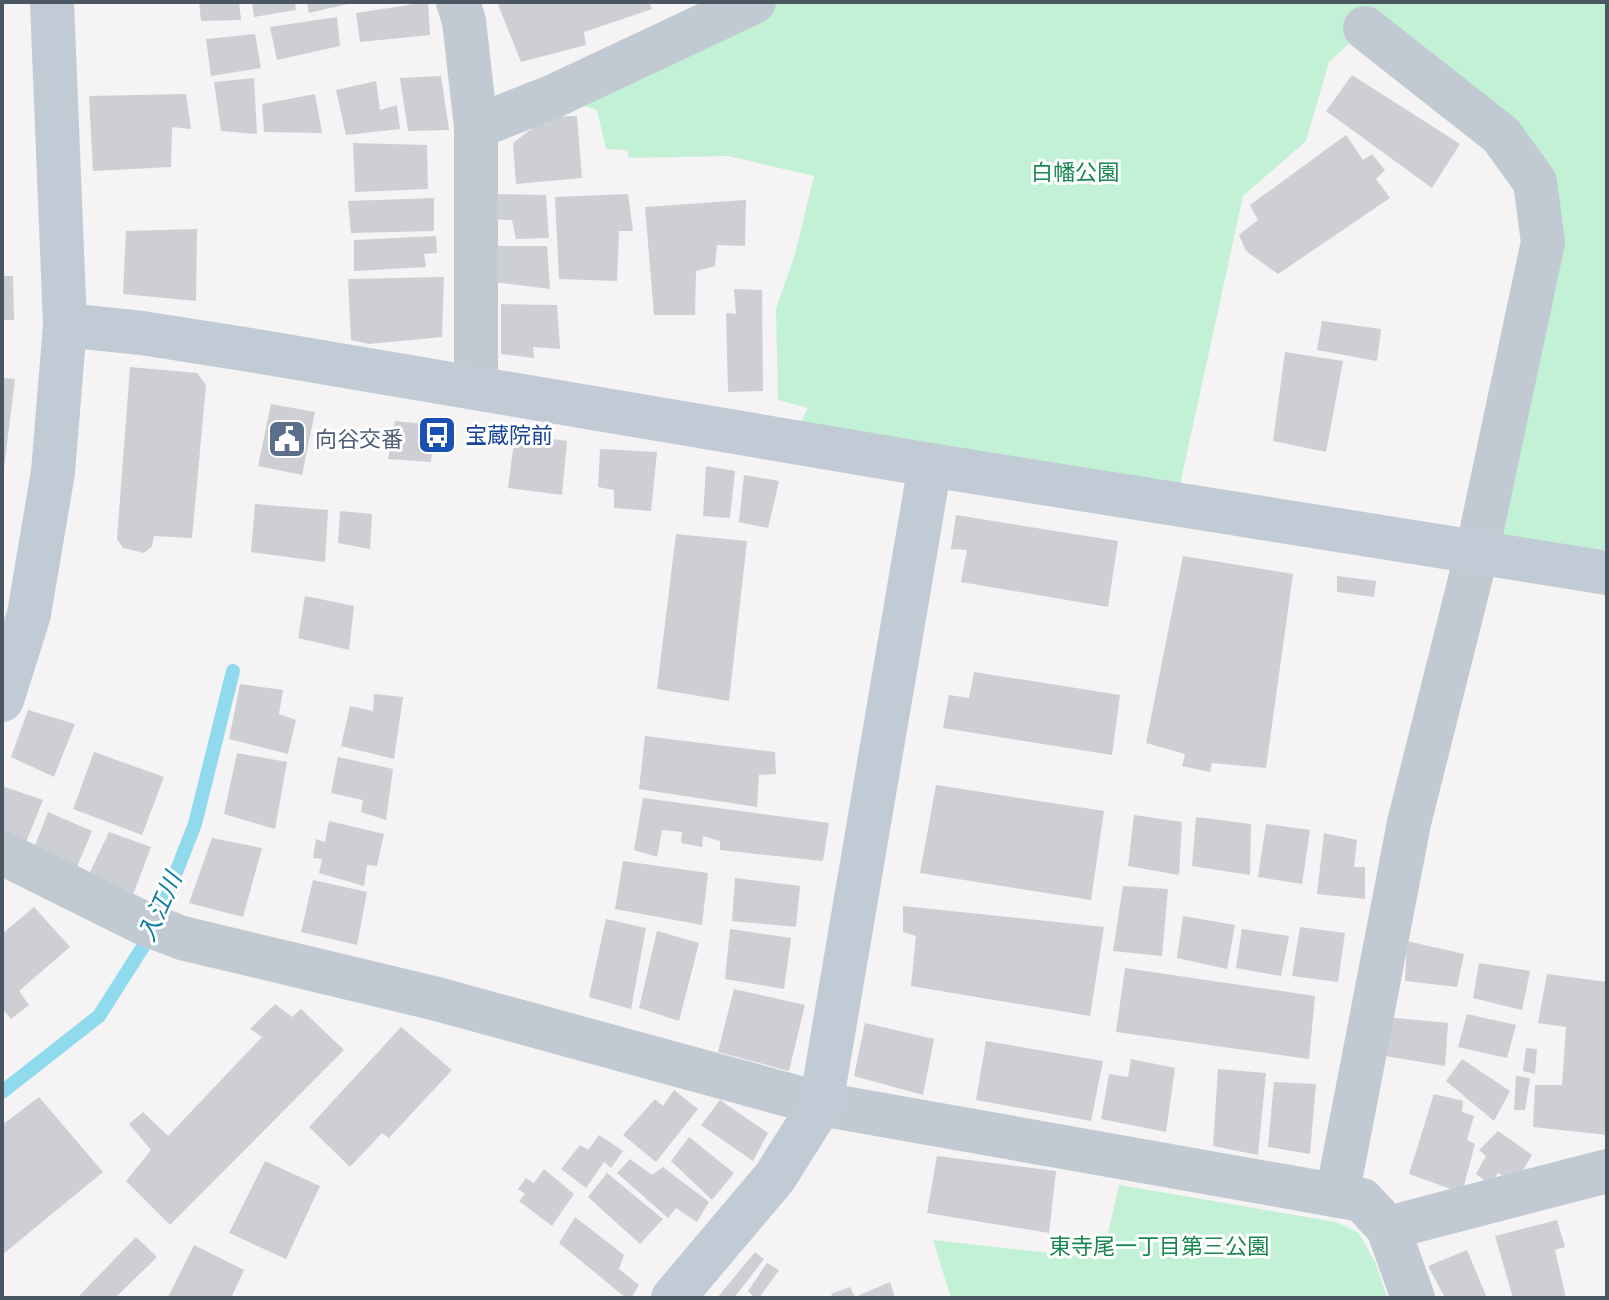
<svg xmlns="http://www.w3.org/2000/svg" width="1609" height="1300" font-family="Jost,'Noto Sans JP',sans-serif">
<style>
.green{fill:#c3f1d5}
.lines{fill:none;stroke-linecap:round;stroke-linejoin:round}
.stream{stroke:#90daee;stroke-width:14}
.building{fill:#cdcfd5}
.street{stroke:#c1cad2;stroke-width:44}
.secondary{stroke:#c1cbd6;stroke-width:44}
.labels{text-anchor:middle;stroke-width:6;stroke-linejoin:round;paint-order:stroke}
.park-label{font-size:22px;fill:#17864f;stroke:#fff}
.transit-label{font-size:22px;fill:#164399;stroke:#fff;text-anchor:start}
.service-label{font-size:22px;fill:#4e5e75;stroke:#fff;text-anchor:start}
.water-label{font-size:24px;font-style:italic;fill:#0c7c9b;stroke:#fff}
</style>
<rect width="100%" height="100%" fill="#f5f3f3"/>
<!-- green -->
<path class="green" d="M754,2H1607V573L1477,552L1535,182L1365,29L1329,62L1306,141L1243,196L1176,503L791,442L808,408L778,400L776,309L795,254L814,176L728,156L629,158L627,150L606,149L597,110L554,96Z
M1119,1185L1336,1222L1359,1233L1376,1264L1387,1298H951L933,1240L1102,1259Z"/>
<g class="lines">
<!-- stream -->
<path class="stream" d="M2,1092L99,1016L153,931L195,824L233,671"/>
</g>
<!-- building -->
<path class="building" d="M199,2H239L241,20L201,21Z
M252,2H295L296,10L254,17Z
M307,2H352V3L309,13Z
M428,2L430,35L360,42L356,13Z
M497,2H649L652,9L584,32L586,45L521,62Z
M337,17L340,46L277,60L270,27Z
M255,34L261,68L211,76L206,39Z
M1352,75L1460,144L1432,188L1326,111Z
M441,76L449,130L408,131L400,78Z
M254,78L257,134L221,131L214,82Z
M376,81L380,110L397,105L400,129L346,135L336,90Z
M186,94L191,129L172,127L171,167L93,171L89,96Z
M315,94L322,133L264,132L262,104Z
M577,116L582,178L516,184L513,143L547,117Z
M1346,135L1363,160L1372,154L1385,170L1376,179L1390,198L1278,274L1246,251L1239,235L1258,220L1250,205Z
M353,143L427,145L428,189L355,192Z
M491,194L546,195L549,238L516,239L512,220L489,219Z
M628,194L633,231H619L617,281L559,279L555,197Z
M434,198V231L351,233L348,201Z
M746,200L745,246L717,245L715,266L696,271L695,315H654L645,207Z
M197,229L196,301L123,294L126,231Z
M436,236L437,253L424,254L426,267L354,271V240Z
M492,246H547L550,289L493,282Z
M2,276H13L14,320H2Z
M444,277L442,337L369,344L351,340L348,279Z
M734,289L762,290L763,391L728,392L726,313L736,314Z
M501,304L557,305L560,349L533,347L534,358L501,354Z
M1322,321L1381,329L1377,361L1317,350Z
M1285,352L1343,361L1326,452L1273,441Z
M130,367L197,373L206,385L192,538L154,536L152,546L144,553L123,548L117,539Z
M2,378L15,379L4,468H2Z
M271,404L315,412L302,475L258,466Z
M395,421L435,425L431,462L388,459Z
M515,434L567,441L562,495L508,488Z
M600,449L657,452L651,511L614,508V490L598,487Z
M706,466L735,471L730,518L703,516Z
M744,475L779,481L768,528L739,522Z
M255,504L328,510L325,562L251,552Z
M340,511L372,514L370,549L338,543Z
M956,515L1118,541L1108,607L961,582L967,550L951,549Z
M676,534L747,541L729,701L657,689Z
M1183,556L1293,574L1266,768L1212,763L1210,772L1182,766L1185,754L1146,743Z
M1337,576L1376,581L1374,597L1337,592Z
M305,596L354,606L349,650L298,638Z
M974,672L1120,695L1112,755L943,728L949,695L969,698Z
M240,684L283,690L279,714L296,720L288,754L229,739Z
M374,694L403,697L394,759L341,746L350,706L373,711Z
M28,710L75,724L54,777L11,757Z
M645,736L775,752L776,774L759,775L757,807L639,789Z
M94,752L164,777L142,835L73,809Z
M237,753L287,762L275,829L224,814Z
M338,757L393,769L386,820L361,812L363,800L331,793Z
M936,785L1104,811L1091,900L920,873Z
M2,786L43,800L26,842L2,830Z
M643,798L829,823L823,861L720,850V841L703,836L702,847L681,843L682,832L662,830L657,857L634,850Z
M48,812L92,831L77,867L34,848Z
M1134,815L1182,822L1179,875L1128,866Z
M1196,817L1251,824L1250,875L1192,866Z
M329,821L384,834L377,866L367,865L364,886L319,873L322,859L313,858L316,839L325,842Z
M1266,824L1310,830L1302,884L1258,877Z
M109,832L151,847L133,895L90,872Z
M1324,833L1357,840L1354,867H1365V899L1317,894Z
M212,838L262,848L243,917L189,903Z
M623,861L708,873L702,925L615,909Z
M735,878L800,886L796,927L732,921Z
M313,880L367,892L357,945L301,932Z
M1123,886L1168,889L1162,956L1113,951Z
M903,906L1104,927L1090,1016L911,986L916,936L903,932Z
M34,907L70,947L19,991L29,1005L11,1019L2,1008V934Z
M1183,916L1235,925L1227,969L1177,958Z
M606,919L646,928L631,1009L589,997Z
M1300,927L1345,933L1338,982L1292,976Z
M730,929L791,938L784,989L725,979Z
M1242,929L1289,936L1281,976L1236,968Z
M657,931L699,943L679,1021L639,1008Z
M1407,941L1464,954L1457,987L1405,981Z
M1479,963L1530,971L1522,1010L1473,998Z
M1125,968L1315,996L1309,1059L1116,1032Z
M1547,974L1607,982V1135L1533,1127L1535,1085H1562L1566,1027L1538,1023Z
M734,989L805,1005L789,1071L718,1052Z
M275,1004L292,1017L301,1009L344,1050L170,1225L126,1181L151,1150L129,1124L143,1112L168,1136L262,1037L250,1029Z
M1467,1014L1516,1025L1507,1058L1458,1047Z
M1386,1017L1448,1023L1445,1066L1379,1055Z
M865,1023L934,1039L923,1095L854,1076Z
M401,1027L452,1070L389,1138L382,1133L350,1167L309,1127Z
M986,1041L1103,1061L1091,1121L976,1100Z
M1526,1048L1537,1049L1535,1074L1523,1071Z
M1131,1059L1175,1068L1166,1132L1101,1119L1109,1074L1128,1077Z
M1462,1059L1510,1091L1494,1121L1446,1081Z
M1218,1069L1266,1073L1258,1155L1213,1146Z
M1516,1076L1530,1078L1525,1110H1514Z
M1274,1082L1316,1084L1310,1154L1268,1147Z
M674,1090L698,1109L656,1162L623,1135L655,1099L663,1106Z
M1434,1094L1463,1101L1462,1112L1474,1116L1467,1140L1475,1144L1462,1193L1409,1174Z
M39,1097L103,1172L2,1255V1125Z
M720,1100L768,1133L753,1161L701,1125Z
M1498,1131L1532,1155L1515,1183L1498,1173L1490,1184L1476,1174L1486,1156L1479,1150Z
M599,1135L623,1151L611,1168L604,1162L586,1188L561,1169L580,1145L588,1150Z
M689,1137L734,1173L712,1200L671,1161Z
M937,1156L1056,1171L1049,1233L927,1213Z
M630,1159L652,1175L663,1167L709,1202L697,1222L676,1208L668,1218L617,1173Z
M265,1161L320,1186L286,1259L229,1233Z
M544,1169L574,1194L552,1226L519,1201L525,1194L518,1189L526,1178L534,1183Z
M607,1173L663,1219L640,1244L588,1197Z
M575,1217L624,1255L619,1269L639,1285L631,1298H626L559,1243Z
M1557,1220L1565,1247L1555,1250L1566,1298H1513L1495,1236Z
M136,1237L157,1257L115,1298H77Z
M194,1245L244,1270L231,1298L168,1297Z
M1467,1250L1487,1298H1445L1428,1266Z
M755,1252L764,1259L734,1298H717Z
M767,1263L779,1270L759,1298H755L748,1291Z
M890,1282L895,1298H833L831,1294L850,1287L855,1297Z"/>
<g class="lines">
<!-- street -->
<path class="street" d="M458,2L464,21L476,127V388
M476,127L554,96L754,2
M2,853L143,923L182,938L437,999L821,1104L1362,1200L1388,1228L1413,1298
M1337,1196L1409,823L1477,552L1543,242L1535,182L1501,135L1365,28
M1388,1228L1607,1171"/>
<!-- secondary -->
<path class="secondary" d="M65,325L142,333L250,350L930,465L1607,573
M2,700L29,614L53,472L65,325L52,2
M673,1298L775,1177L821,1104L930,465"/>
</g>
<!-- icons -->
<defs>
<g id="bus-square" transform="scale(2)"><rect x="-9" y="-9" width="18" height="18" rx="4" fill="#1a4fb4" stroke="#fff"/><path d="M-5-6H5V4H4V6H2V4H-2V6H-4V4H-5ZM-3.5-4V0h7V-4ZM-3.5 1.2v1.5H-2V1.2ZM2 1.2v1.5H3.5V1.2Z" fill="#fff"/></g>
<g id="civic-square" transform="scale(2)"><rect x="-9" y="-9" width="18" height="18" rx="4" fill="#5c6f8a" stroke="#fff"/><path d="M-.6-6.5H3V-4.5H.6V-3L4-1V1h2V6H-6V1h2V-1L-.6-3ZM-1.2 2.5V6h2.4V2.5Z" fill="#fff"/></g>
</defs>
<g fill-rule="evenodd">
<use href="#bus-square" x="437" y="435"/>
<use href="#civic-square" x="287" y="439"/>
</g>
<g class="labels">
<!-- park labels -->
<g class="park-label">
<text x="1075" y="180">白幡公園</text>
<text x="1159" y="1254">東寺尾一丁目第三公園</text>
</g>
<!-- transit labels -->
<g class="transit-label">
<text x="465" y="443">宝蔵院前</text>
</g>
<!-- service labels -->
<g class="service-label">
<text x="315" y="447">向谷交番</text>
</g>
<!-- water labels -->
<g class="water-label">
<text transform="translate(160 907) rotate(-66)" y="8">入江川</text>
</g>
</g>
<!-- border -->
<rect width="1609" height="1300" fill="none" stroke="#4a5661" stroke-width="8"/>
</svg>
